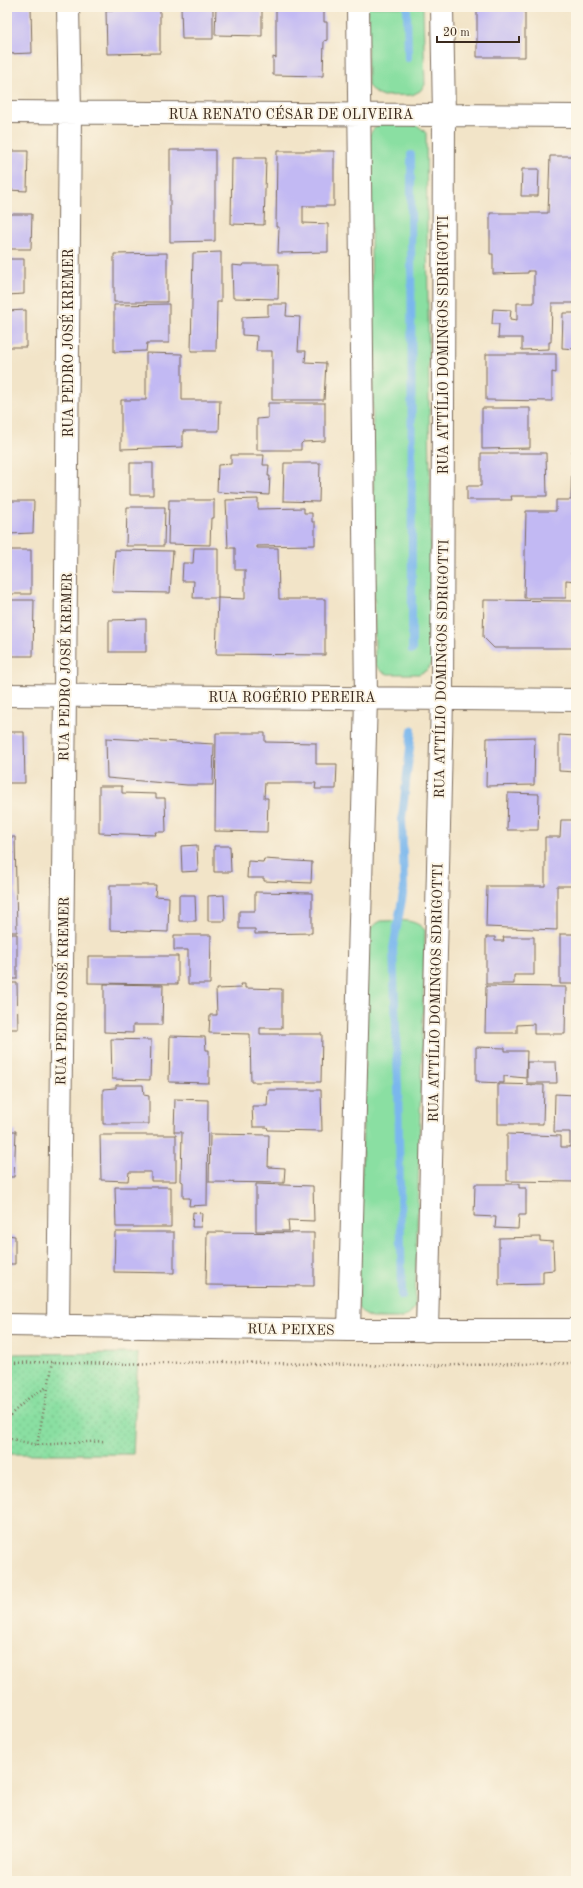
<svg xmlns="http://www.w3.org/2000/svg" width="583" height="1888" font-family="'Old Standard TT',serif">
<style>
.grass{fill:#8adfa2;stroke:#628460}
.park{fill:url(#park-dots);stroke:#628460}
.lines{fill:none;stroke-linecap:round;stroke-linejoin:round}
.stream{stroke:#7ab7ed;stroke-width:8}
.building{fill:#c2b9f3}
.minor-casing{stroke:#7b6b5a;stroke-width:24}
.path{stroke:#7b6b5a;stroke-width:2.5;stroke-dasharray:1 3;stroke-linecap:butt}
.minor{stroke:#fff;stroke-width:22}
.labels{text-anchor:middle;stroke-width:4;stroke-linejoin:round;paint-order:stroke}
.street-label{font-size:14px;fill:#3b2a1e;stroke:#fcf5e5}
</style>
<defs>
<pattern id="park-dots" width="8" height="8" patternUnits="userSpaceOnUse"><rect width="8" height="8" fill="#8adfa2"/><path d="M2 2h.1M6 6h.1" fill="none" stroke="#78c08b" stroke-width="1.8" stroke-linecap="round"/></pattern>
</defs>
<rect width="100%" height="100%" fill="#fcf5e5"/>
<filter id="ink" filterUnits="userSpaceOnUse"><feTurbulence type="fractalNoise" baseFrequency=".025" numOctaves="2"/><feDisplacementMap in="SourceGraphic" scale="8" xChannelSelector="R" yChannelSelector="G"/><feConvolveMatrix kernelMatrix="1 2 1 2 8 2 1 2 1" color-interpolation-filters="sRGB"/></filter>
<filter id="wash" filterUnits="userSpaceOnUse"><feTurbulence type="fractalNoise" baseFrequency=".012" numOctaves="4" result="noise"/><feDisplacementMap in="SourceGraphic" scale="16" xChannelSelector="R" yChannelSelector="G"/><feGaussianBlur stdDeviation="0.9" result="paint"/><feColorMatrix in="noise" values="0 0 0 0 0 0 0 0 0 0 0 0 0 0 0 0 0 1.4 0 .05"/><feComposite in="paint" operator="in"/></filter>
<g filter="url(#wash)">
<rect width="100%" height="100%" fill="#f2e4c8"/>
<!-- grass -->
<path class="grass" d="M367,7H423L425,85L420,91L412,95L381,96L374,92L368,86Z
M382,123C398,123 415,119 426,133L432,663L427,670L419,674H388L381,671L375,664L370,134L375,127Z
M381,921C397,921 413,917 425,930L415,1307L410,1314L402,1318H371L364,1314L358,1308L368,931L374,925Z"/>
<!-- park -->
<path class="park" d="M138,1353L133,1454H7V1354Z"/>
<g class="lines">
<!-- stream -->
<path class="stream" d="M407,7L408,58
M411,155L412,650
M402,1296L398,1086L393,948L404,889L402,818L412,730"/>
</g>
<g id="blocks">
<!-- building -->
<path class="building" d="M7,7H31L32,53L7,54Z
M181,7H213V39H182Z
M216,7H262V36L215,35Z
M276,7H324V22H327V40L324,41L323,76L273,75V57L276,58Z
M477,7H525V57H477Z
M160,9V53L107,54L106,10Z
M170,150H215V241L170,242Z
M7,151H28L27,191L7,190Z
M277,151H334V206H303V223L328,224V252L278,253L279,227H276Z
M550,156H576V303H552L551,342H549V349L522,350V338H498L499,324H492L493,309L511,310L510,319L517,320V303H534V271H528V273L493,274V254H490V213H548Z
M232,158H266L264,225L231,224Z
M522,169H539L538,196H521Z
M7,214H32L31,249H7Z
M221,252V302H217L216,351H191L193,253Z
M167,253V302H114V254Z
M7,259H24V294L7,295Z
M243,264H279L278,299L233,298L232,265L242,266Z
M169,304V343H147L146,351L114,352V305Z
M268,304H287L286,316L300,317L298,351H306L305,362L326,363L324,400H272V351H256L257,336L242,335V317L268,316Z
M26,310V347H7V311Z
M563,313H576V349L562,348Z
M146,353L182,354V400H220L219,431H183V447L121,449V400H146Z
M486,354H556V373L552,372V401L486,400Z
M268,403H325V441L303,442L301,444V450H257V419L268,418Z
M482,408H530V448L482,449Z
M572,451H576V581L566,580V598H524L526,511H556V500H571Z
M481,453H546L547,496H511L512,500H467V486H481Z
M231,455H264L263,465H269L268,476H270L269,495L217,492L218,465L231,464Z
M130,463H153V495H130Z
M284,463H320L319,502L283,501Z
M258,499V509L304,508V513H312V522H315V545L257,546V548H278L279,599H325V655L216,654L218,598L245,599V570H235V548H228L226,500Z
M169,500H214V518H211L210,545L168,544Z
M7,501H34L33,533L7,534Z
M127,507H165L164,546H126Z
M194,548H218V598H193L194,581H182L183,563H193Z
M7,550H31V594H7Z
M115,550L173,551L170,593L112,592Z
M7,600H34L33,656H7Z
M484,600L576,601V648H494L483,637Z
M146,619V652H109V620Z
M7,732H24L25,783H7Z
M216,733H265V742L316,743V764H337L336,789H315L316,783H265L264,798H268L267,832L215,831Z
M559,735L576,736V772L559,771Z
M535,737L534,785L486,786L487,738Z
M106,738L214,744L213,785H187L107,778Z
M99,786H122V793L156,794V798H165L166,832H155L156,835L99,833Z
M508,793L539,794L538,830H507Z
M561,820H576V886H557V930L486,927L487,886H545V837H560Z
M7,837H15L17,932H7Z
M197,845L198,871L182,872L181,846Z
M214,846H230L231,872H214Z
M264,859L312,862L311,883L264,881V878H247L248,861L263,862Z
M110,885H156L155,896L169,897L168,932L110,930Z
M255,892L312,893V933L255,934V929H239V911H255Z
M179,895H195L196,921H179Z
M224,895L225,921H208V896Z
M7,934H17V979H7Z
M560,934H576V984H560Z
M174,935H211L210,984H188V950H174Z
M486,937H495V941H504L503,937H534V975H514V984H486Z
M88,956H178V984L88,983Z
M7,983H17L18,1029H7Z
M104,984L163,985L162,1025H133V1033L104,1032Z
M240,984H245V988L282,989V1028H260V1034H322L321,1082H251L250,1034L209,1033L210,1015H217L216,989L241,988Z
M486,986L566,987L565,1034H534V1024L517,1025V1033H485Z
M170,1036L205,1037L206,1050H209V1083L169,1082Z
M111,1039L151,1040L150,1080L112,1079Z
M476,1047L505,1048V1051H527L526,1078L504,1076V1083L479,1082V1081H476Z
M527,1062H556L557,1083H527Z
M498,1084L544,1085L543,1124H498Z
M116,1085H143L144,1095L149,1096V1124H103V1089L116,1088Z
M268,1090H321L322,1131L268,1130L267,1127H253L252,1106H267Z
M555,1094L576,1095V1182L507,1181V1134L561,1136V1147H570V1132H554Z
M175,1099L208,1100L207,1205L189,1206L190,1198H183V1182L181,1181L182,1132H174Z
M7,1131H16L14,1177H7Z
M210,1134L269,1135L268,1167L285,1168L284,1183L209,1182Z
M100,1135H176V1181H151V1172H129L128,1181L101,1180Z
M256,1184L313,1186L314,1221L288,1220L289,1231H256Z
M475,1184H519V1188H526V1215H519L518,1229L495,1228L496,1217L474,1216Z
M115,1187H171V1227H116Z
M193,1212L202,1213L201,1227H192Z
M115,1232H174V1273L114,1272Z
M207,1232L314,1233V1286L206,1285Z
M7,1235L15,1236V1264H7Z
M540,1237V1241L553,1242L554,1270L543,1271V1284L499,1285V1238Z"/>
</g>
</g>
<g filter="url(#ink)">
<use href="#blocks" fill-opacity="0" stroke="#7b6b5a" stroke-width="1"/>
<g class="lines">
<!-- minor casing -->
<g class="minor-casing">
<path id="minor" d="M7,112L576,116
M7,695L576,700
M7,1325L349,1330H576
M58,1326L65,695L70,112L68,7
M349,1330L366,698L358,7
M427,1331L442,699L444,115L442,7"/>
</g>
<!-- path -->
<path class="path" d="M7,1363L53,1362L111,1364L222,1362L405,1366L576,1363
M7,1418L30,1397L47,1387
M7,1438L37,1445L105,1441
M37,1445L53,1362"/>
<!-- minor -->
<use href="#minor" class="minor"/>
</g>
</g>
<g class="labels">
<!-- street labels -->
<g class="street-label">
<text x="291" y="119">RUA RENATO CÉSAR DE OLIVEIRA</text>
<text transform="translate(68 343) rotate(-90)" y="5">RUA PEDRO JOSÉ KREMER</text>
<text transform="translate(443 345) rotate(-90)" y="5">RUA ATTÍLIO DOMINGOS SDRIGOTTI</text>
<text transform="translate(65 667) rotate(-89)" y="5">RUA PEDRO JOSÉ KREMER</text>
<text transform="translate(441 669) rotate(-89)" y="5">RUA ATTÍLIO DOMINGOS SDRIGOTTI</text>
<text x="292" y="702">RUA ROGÉRIO PEREIRA</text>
<text transform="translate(62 991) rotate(-89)" y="5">RUA PEDRO JOSÉ KREMER</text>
<text transform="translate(435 993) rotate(-89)" y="5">RUA ATTÍLIO DOMINGOS SDRIGOTTI</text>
<text transform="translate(291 1329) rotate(1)" y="5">RUA PEIXES</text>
</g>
</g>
<!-- margin -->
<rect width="583" height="1888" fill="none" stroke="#fcf5e5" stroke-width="24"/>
<!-- scale -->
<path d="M437 36v6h82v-6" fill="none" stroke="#3b2a1e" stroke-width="2"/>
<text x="443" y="36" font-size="12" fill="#3b2a1e" stroke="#fcf5e5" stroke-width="3" paint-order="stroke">20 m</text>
</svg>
